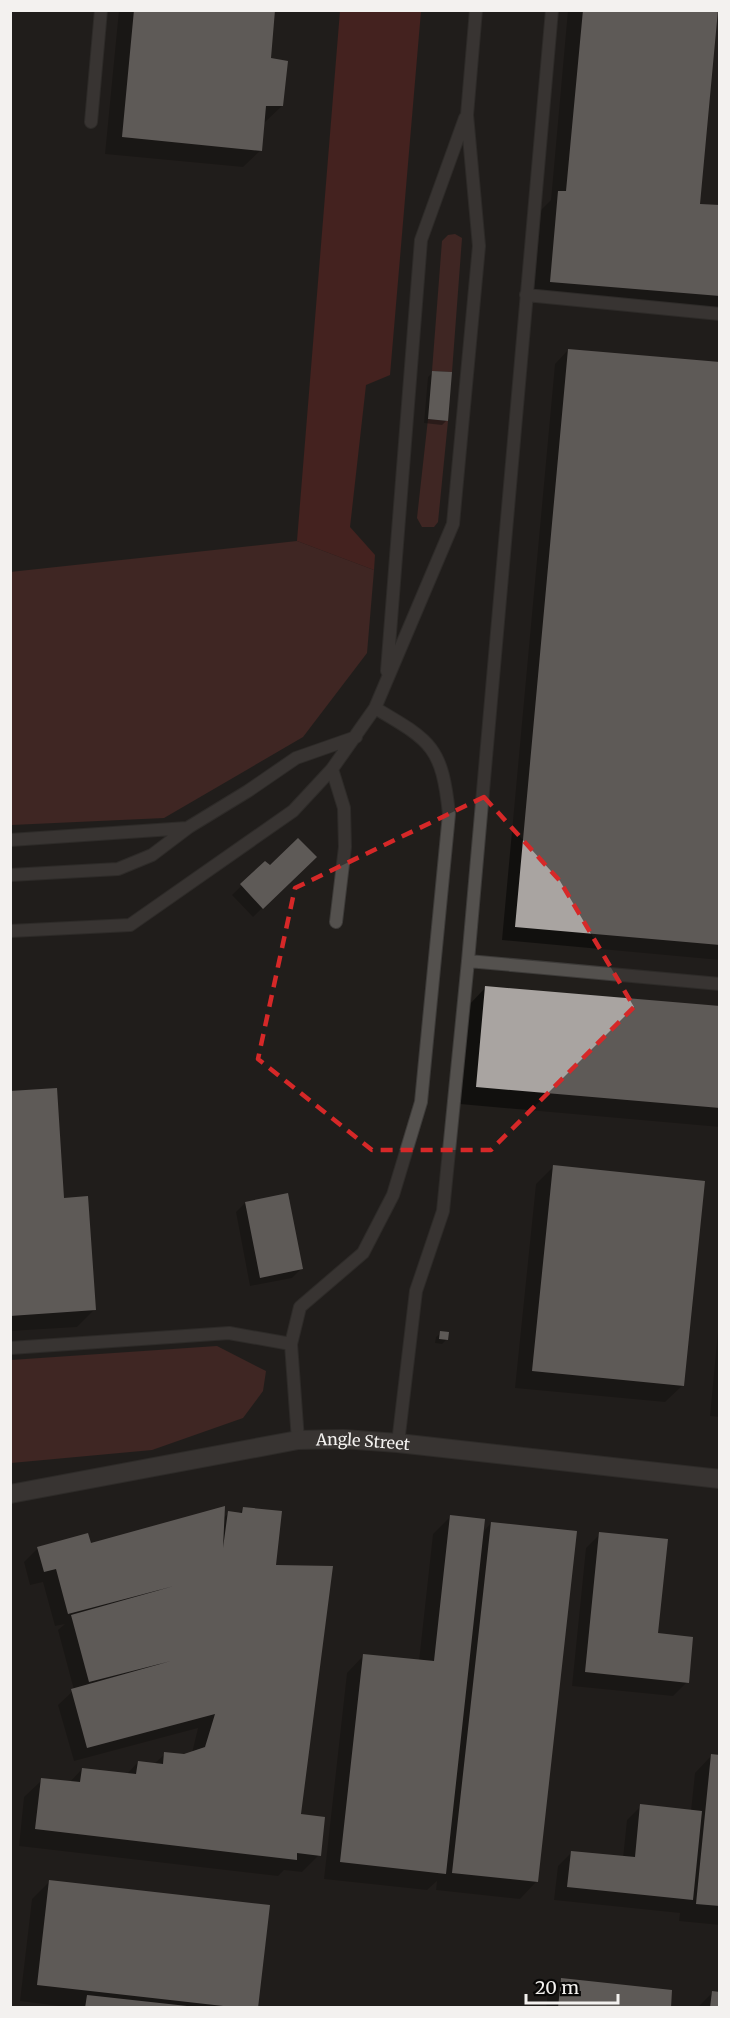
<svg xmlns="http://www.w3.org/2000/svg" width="730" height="2018" font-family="Merriweather,serif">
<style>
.green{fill:#64312d}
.forest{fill:#6f2824}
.shadow{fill:#0007}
.building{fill:#a9a4a1}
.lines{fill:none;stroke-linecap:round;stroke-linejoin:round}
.service-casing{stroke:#3d3b39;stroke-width:14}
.minor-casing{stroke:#3d3b39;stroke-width:20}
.service{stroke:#54514e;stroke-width:12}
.minor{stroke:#54514e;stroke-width:18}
.marked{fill:none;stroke:#d62828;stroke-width:4.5;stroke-dasharray:12 8;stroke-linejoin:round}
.labels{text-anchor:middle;stroke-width:6;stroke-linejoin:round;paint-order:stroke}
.street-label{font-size:16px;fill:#f3f1ef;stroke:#090807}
</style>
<rect width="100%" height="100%" fill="#211e1b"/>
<!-- green -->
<path class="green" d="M455,234L462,238L452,372L432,371L442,241L448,235Z
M428,419L448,421L438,522L434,527H422L417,518Z
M297,541L374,570L367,653L303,737L164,818L11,825L10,572Z
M217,1346L266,1371L263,1391L243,1418L152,1450L11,1463V1360Z"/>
<!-- forest -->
<path class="forest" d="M340,11H421L390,375L366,385L350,527L375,555L374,570L297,541Z"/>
<!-- shadow -->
<path class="shadow" d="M119,10H273L269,59L282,106L264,123L261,150L243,167L105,154Z
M568,10H716L698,205L720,207V314L533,298L541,210L551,200Z
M568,350L720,364V960L502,940L555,364Z
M433,372L447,420L442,425L424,423L428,377Z
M315,857L253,917L232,895L265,863L270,867Z
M486,987L720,1008V1127L460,1104L469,1005Z
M10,1093L63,1199L94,1310L77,1327L10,1331Z
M553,1167L683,1385L665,1402L515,1388L536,1184Z
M245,1203L301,1269L292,1278L250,1286L236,1212Z
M720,1310V1417L710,1416Z
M441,1333L447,1339L442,1344L435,1343L436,1337Z
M243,1509L275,1566L300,1816L319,1855L302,1872L284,1870L278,1876L19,1846L24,1797L42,1780L69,1783L82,1769L127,1774L138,1762L154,1764L165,1754L184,1756L192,1753L198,1728L74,1761L58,1705L74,1690L58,1630L65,1624L55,1626L43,1582L30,1585L24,1562L38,1548L90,1545L223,1518L229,1513L238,1514Z
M450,1517L483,1532L491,1523L537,1881L520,1899L436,1890L437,1881L427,1890L324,1879L347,1673L364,1655L419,1661L433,1534Z
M600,1534L656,1635L687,1682L673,1696L572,1686L586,1548Z
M712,1755L720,1756V1925L679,1921L680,1913L554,1900L558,1866L572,1852L623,1858L627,1820L641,1806L691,1811L695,1773Z
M49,1882L257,2008H75L20,2001L32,1899Z
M561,1979L669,2008H546L548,1993Z
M712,1993L720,2008H697Z"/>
<!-- building -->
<path class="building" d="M134,10H275L271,58L288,61L283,106H266L262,151L122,137Z
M583,10H718L700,204L720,205V296L550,282L558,191H566Z
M568,349L720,362V945L515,927Z
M432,371L452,372L448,421L428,419Z
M298,838L317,857L263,909L240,884L265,861L270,865Z
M485,986L720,1006V1108L476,1087Z
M57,1088L64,1198L88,1196L96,1310L10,1316V1091Z
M553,1165L705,1181L684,1386L532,1371Z
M288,1193L303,1269L260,1278L245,1202Z
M440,1331L449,1332L448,1340L439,1339Z
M225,1506L223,1548L228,1511L242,1513L243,1507L282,1511L276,1565L333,1566L301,1814L325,1817L321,1856L297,1853V1860L35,1829L41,1778L80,1782L82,1768L136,1774L138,1761L163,1764L164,1752L184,1754L205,1747L215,1714L87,1748L71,1689L171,1661L89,1682L71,1615L174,1586L68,1614L56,1569L44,1572L37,1547L88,1533L91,1543Z
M450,1515L485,1519L446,1874L340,1862L363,1654L434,1661Z
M491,1522L577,1531L538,1882L452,1873Z
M599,1532L668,1539L658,1633L693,1637L689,1683L585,1672Z
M711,1754L720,1755V1906L696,1904Z
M640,1804L702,1811L693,1900L567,1887L571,1851L635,1857Z
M49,1880L270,1905L258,2008H241L37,1985Z
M561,1978L672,1990L671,2008H558Z
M712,1991L720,1992V2008H710Z
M87,1995L187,2006V2008H85Z"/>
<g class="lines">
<!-- service casing -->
<g class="service-casing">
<path id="service" d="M91,122L101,10
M526,295L720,314
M387,671L421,240L465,118
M332,769L344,808L345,847L336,922
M10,840L187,828
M10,875L118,869L152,855L189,827L248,791L296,758L356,737
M10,931L130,925L293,811L332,769L375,708L453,524L479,246L467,115L476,10
M468,961L720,984
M10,1348L229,1333L291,1344
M298,1440L291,1344L300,1307L363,1253L393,1195L421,1102L449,814C442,746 431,741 375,708
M398,1443L416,1291L443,1211L468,961L552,10"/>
</g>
<!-- minor casing -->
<g class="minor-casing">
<g id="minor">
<path id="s1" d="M10,1494L298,1440L343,1439L398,1443L720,1479"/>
</g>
</g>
<!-- service -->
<use href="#service" class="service"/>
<!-- minor -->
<use href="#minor" class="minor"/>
</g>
<!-- marked area -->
<path d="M0 0H730V2018H0ZM484,797L560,881L634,1007L491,1150H372L258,1059L295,888Z" fill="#211e1b" fill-opacity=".55" fill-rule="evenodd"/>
<path class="marked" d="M484,797L560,881L634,1007L491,1150H372L258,1059L295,888Z"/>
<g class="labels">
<!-- street labels -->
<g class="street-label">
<text dy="6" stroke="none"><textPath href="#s1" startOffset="358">Angle Street</textPath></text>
</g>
</g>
<!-- border -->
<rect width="730" height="2018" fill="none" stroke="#f3f1ef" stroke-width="24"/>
<!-- scale -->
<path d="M526 1994v9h92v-9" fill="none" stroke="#f3f1ef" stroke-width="3"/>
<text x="535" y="1994" font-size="18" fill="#f3f1ef" stroke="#090807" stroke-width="4.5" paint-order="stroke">20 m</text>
</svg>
